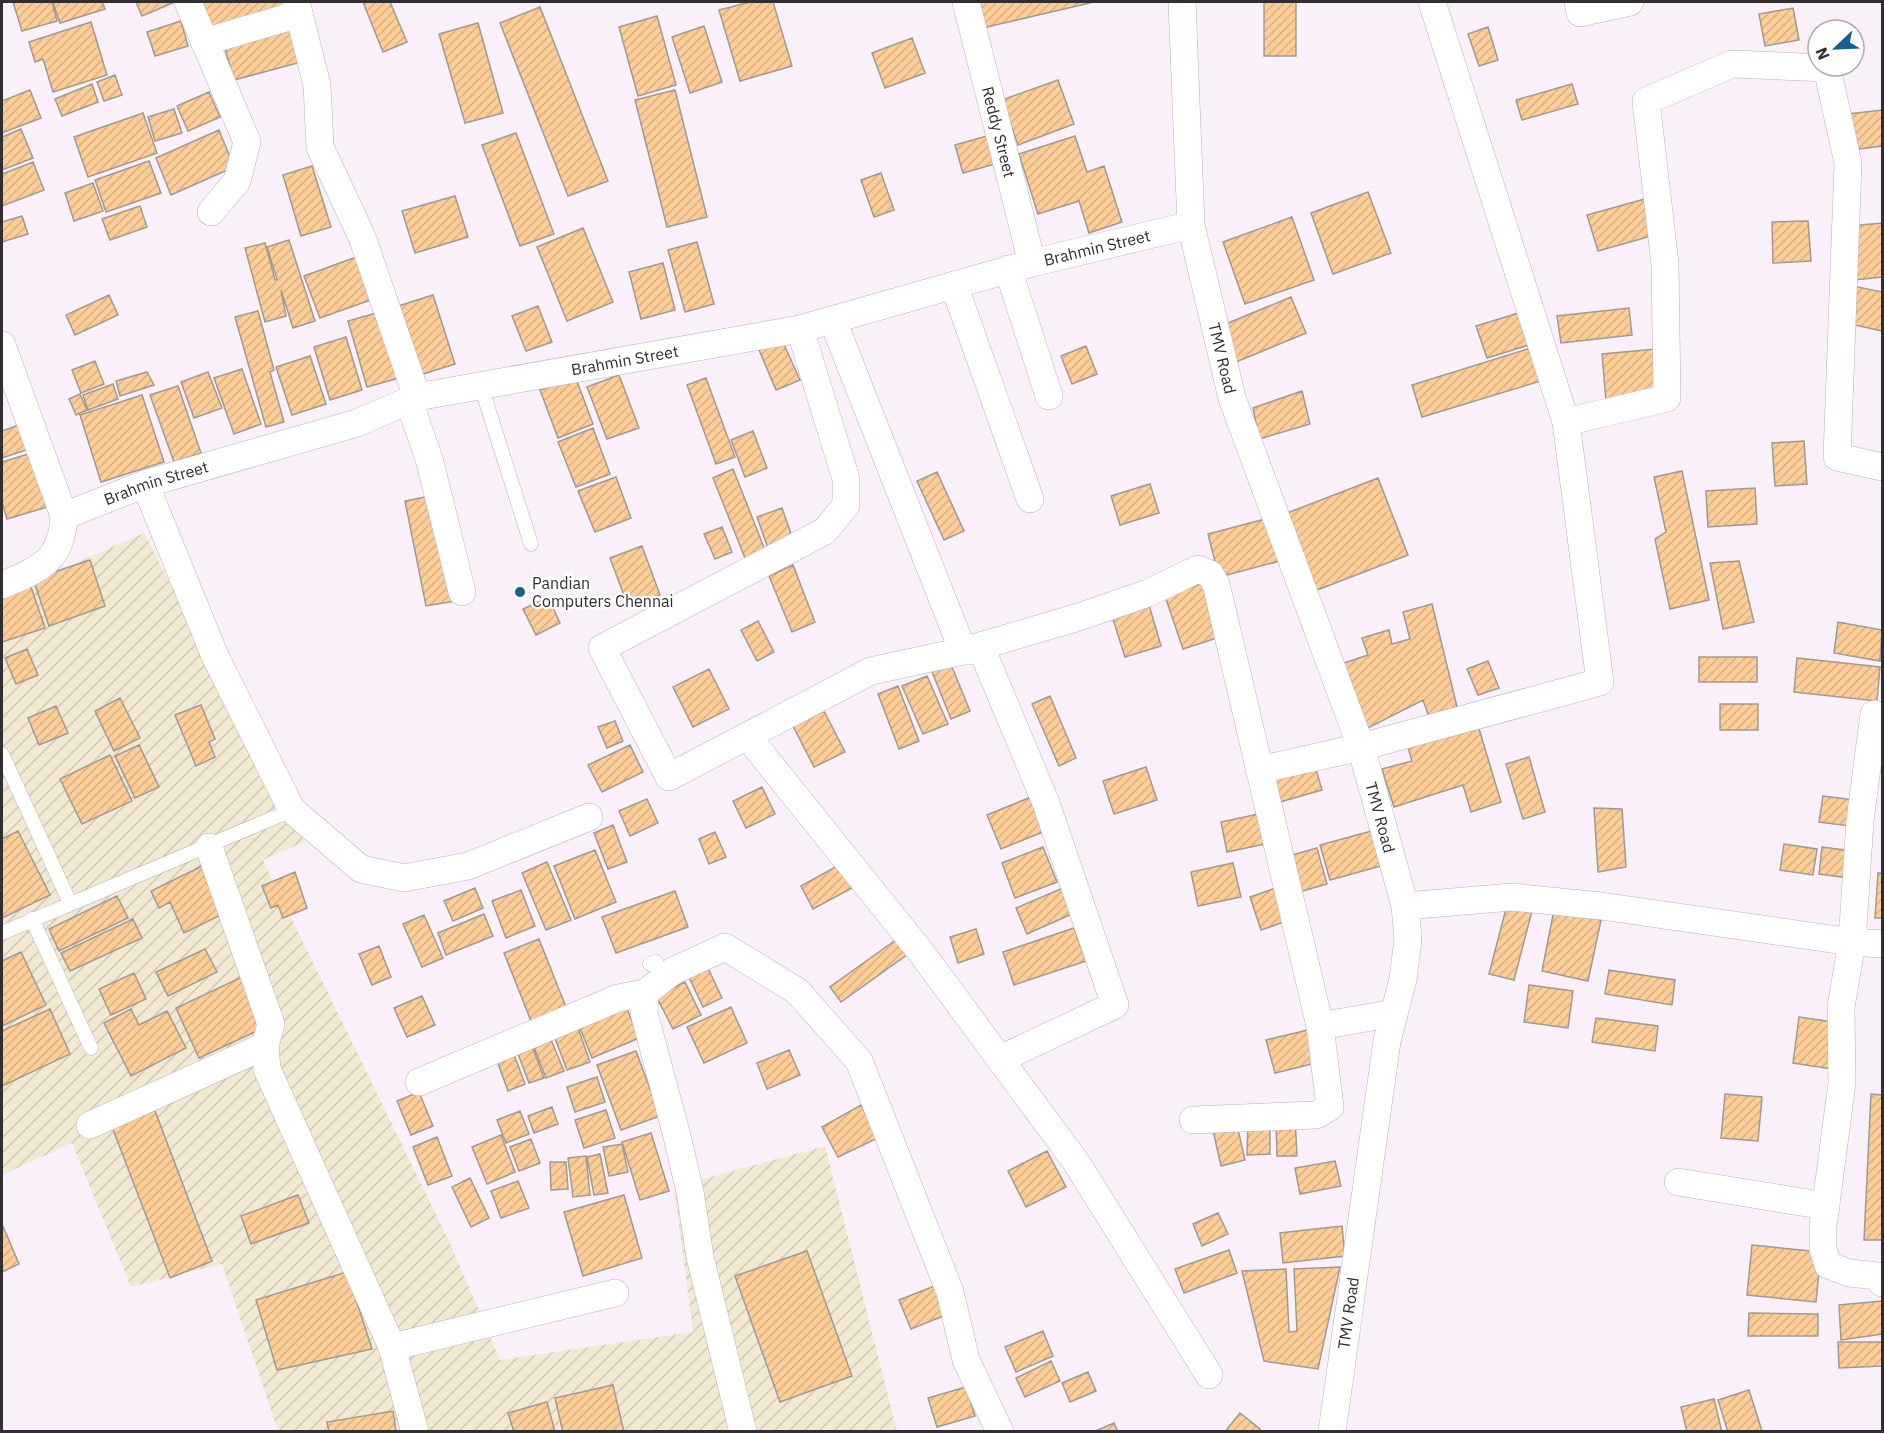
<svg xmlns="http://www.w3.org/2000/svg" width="1884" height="1433" font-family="'IBM Plex Sans',sans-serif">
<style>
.industrial{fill:url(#industrial-furrows)}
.building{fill:url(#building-hatch);stroke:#a19a92;stroke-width:1.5}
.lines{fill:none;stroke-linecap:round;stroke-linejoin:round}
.service-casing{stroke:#b9b1b9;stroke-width:15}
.minor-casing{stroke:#b9b1b9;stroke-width:28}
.service{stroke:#fff;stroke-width:14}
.minor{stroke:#fff;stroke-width:27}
.poi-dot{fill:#156093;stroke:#fff;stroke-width:2}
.labels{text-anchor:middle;stroke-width:4.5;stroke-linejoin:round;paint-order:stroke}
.street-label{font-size:16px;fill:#312e31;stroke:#fff}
.poi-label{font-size:16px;fill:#312e31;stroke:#fff;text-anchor:start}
</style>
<defs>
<pattern id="industrial-furrows" width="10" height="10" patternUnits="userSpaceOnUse" patternTransform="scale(1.5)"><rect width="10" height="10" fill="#f2e9d3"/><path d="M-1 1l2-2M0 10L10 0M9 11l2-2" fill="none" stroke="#d0c8b6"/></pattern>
<pattern id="building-hatch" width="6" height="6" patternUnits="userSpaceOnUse" patternTransform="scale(1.5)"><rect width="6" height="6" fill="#fccd97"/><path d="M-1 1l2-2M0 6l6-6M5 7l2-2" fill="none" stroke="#d8b083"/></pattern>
</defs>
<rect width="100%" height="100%" fill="#f9f0f9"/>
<!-- industrial -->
<path class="industrial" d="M144,533L304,842L263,860L449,1241L500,1360L693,1332L674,1187L825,1146L897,1431H278L222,1264L131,1287L72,1143L2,1175V595Z"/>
<!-- building -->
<path class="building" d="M13,2H52L57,21L22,31Z
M57,2H102L105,9L60,23L53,3Z
M136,2H175L142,16Z
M203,2H285L286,5L211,28Z
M363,2H390L407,42L383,52Z
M750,2H773L792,66L740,81L719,10Z
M971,2H1094L978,29Z
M1264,2H1296V56H1264Z
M540,7L608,181L568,196L500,23Z
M1793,8L1799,40L1765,46L1759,14Z
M657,16L676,85L638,96L619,27Z
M181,21L188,46L155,56L147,32Z
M91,22L107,75L53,92L43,59L35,62L29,42Z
M294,23L305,61L234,80L223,42Z
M478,23L503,113L465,123L439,34Z
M704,26L722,82L690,93L672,37Z
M1488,27L1498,60L1479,66L1468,34Z
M912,38L925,73L885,88L872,53Z
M115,75L122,95L104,101L97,82Z
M1058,80L1074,124L1018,145L1002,100Z
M92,84L98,102L62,116L55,99Z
M1572,84L1578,104L1522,120L1516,100Z
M30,90L41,118L2,133V101Z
M675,90L707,217L667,227L635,100Z
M209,92L220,117L188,131L177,106Z
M174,109L182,133L155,141L148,117Z
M1882,110V146L1852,150L1848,114Z
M143,113L157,153L88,177L74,137Z
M21,129L33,158L2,170V137Z
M219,130L234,167L171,195L156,158Z
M516,133L554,234L520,246L482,145Z
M994,134L1002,162L963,173L955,145Z
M1075,136L1087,172L1104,166L1122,222L1089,233L1079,201L1038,214L1019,154Z
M149,161L161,193L106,212L95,180Z
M33,162L44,190L2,206V174Z
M312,166L331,227L301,236L283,175Z
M881,173L894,210L874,217L861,180Z
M93,183L103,211L74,221L65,193Z
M1368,192L1391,253L1333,274L1311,213Z
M455,196L468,237L415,253L402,211Z
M1645,199L1655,235L1598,251L1587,215Z
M140,206L147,227L110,240L102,219Z
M22,216L28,234L2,242V222Z
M1292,217L1314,280L1245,304L1223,242Z
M1808,221L1811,261L1773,263L1772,222Z
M1882,223V277L1855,280L1850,226Z
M583,228L613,302L567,321L537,247Z
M289,240L315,321L293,328L281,290L286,316L265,322L245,248L265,243L275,280L277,279L267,247Z
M697,242L714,304L685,312L668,250Z
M362,255L376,298L320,318L304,276Z
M663,263L675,310L641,319L629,272Z
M1853,286L1882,292V331L1846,323Z
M109,295L118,315L75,335L66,315Z
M433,295L455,364L417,376L395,307Z
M1291,297L1306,333L1236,362L1221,326Z
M538,306L552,342L526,351L512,316Z
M1629,308L1632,335L1561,343L1557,316Z
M258,311L274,370L270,372L284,422L266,427L235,317Z
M380,312L399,378L367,387L348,321Z
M1522,312L1532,344L1487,358L1476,326Z
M346,337L362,390L330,400L314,347Z
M782,340L800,380L776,390L759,350Z
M1086,346L1097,374L1072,384L1061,356Z
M1534,347L1544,380L1422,417L1412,385Z
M1656,349L1661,397L1606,401L1602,354Z
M310,356L326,404L292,415L276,367Z
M95,361L104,384L81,393L72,370Z
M242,369L261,424L234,434L214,378Z
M147,372L154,385L120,396L116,381Z
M208,372L222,408L194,418L181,382Z
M619,375L639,428L607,439L587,387Z
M575,376L593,424L558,438L540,390Z
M706,378L735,457L716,464L687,385Z
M113,384L118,399L88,410L83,395Z
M178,386L201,453L174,462L150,395Z
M1302,391L1310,424L1259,439L1253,408Z
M80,394L87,410L76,415L69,399Z
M142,395L164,462L101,482L80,415Z
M38,418L47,443L2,458V431Z
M593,428L610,474L576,487L558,442Z
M753,431L767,468L745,477L731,440Z
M1804,441L1807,484L1775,486L1772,443Z
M48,448L64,502L7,519L2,502V462Z
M733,469L767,555L747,563L713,478Z
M1682,471L1709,600L1670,609L1655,539L1666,532L1654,477Z
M937,472L964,531L944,540L917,481Z
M616,477L631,518L595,532L578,491Z
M1378,478L1408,555L1312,592L1282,515Z
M1150,484L1159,513L1120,525L1111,496Z
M1755,488L1757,524L1708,527L1706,491Z
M435,495L456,601L426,606L405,501Z
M782,508L795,545L770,554L757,517Z
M1269,518L1280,561L1219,577L1208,534Z
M722,527L732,552L715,559L704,534Z
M642,546L660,595L628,606L610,558Z
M90,560L105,606L49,626L33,579Z
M1739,561L1754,622L1723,629L1710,563Z
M793,565L815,622L792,632L769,576Z
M29,581L45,628L2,642V590Z
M1206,582L1223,636L1183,649L1165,596Z
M548,597L560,623L536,635L523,609Z
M1432,604L1458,711L1429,717L1423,700L1362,731L1338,665L1368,655L1362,638L1389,630L1392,644L1410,639L1403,612Z
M1149,605L1161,646L1125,657L1112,616Z
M758,621L774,652L757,661L741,630Z
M1838,622L1882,630L1880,661L1834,653Z
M27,649L38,675L16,684L5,658Z
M1699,657H1757V682H1699Z
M1797,658L1880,667L1877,701L1794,692Z
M1488,661L1499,688L1478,695L1467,669Z
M950,662L970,711L951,719L931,669Z
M709,669L729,709L693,727L673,687Z
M927,676L948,724L923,734L902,686Z
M898,686L919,741L899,749L878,694Z
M1050,696L1076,758L1059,766L1032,704Z
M120,698L140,738L114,751L95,711Z
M1720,704H1758V730H1720Z
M201,705L215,739L209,742L215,757L196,766L175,715Z
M56,706L68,733L39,745L28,718Z
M824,711L845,752L814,767L793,726Z
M615,721L623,741L607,748L598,727Z
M1477,722L1501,802L1471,812L1463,785L1394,807L1382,769L1412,761L1407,744Z
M139,745L159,787L135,798L115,756Z
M630,745L643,772L602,792L588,765Z
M110,755L132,801L82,824L60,779Z
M1529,757L1545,812L1523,819L1506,764Z
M1313,759L1322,790L1280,802L1271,771Z
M1146,767L1157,800L1114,814L1103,781Z
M762,787L775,814L746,828L733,801Z
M1823,796L1862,801L1858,827L1819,822Z
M1031,797L1045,831L1001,849L987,815Z
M647,799L658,823L630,836L619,811Z
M1594,808L1622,809L1626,867L1598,872Z
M1268,812L1274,842L1227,852L1221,822Z
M613,825L627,862L608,869L594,833Z
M1379,829L1388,864L1330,880L1320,845Z
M18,831L50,895L2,918V839Z
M715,832L726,857L709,864L699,839Z
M1784,844L1817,849L1813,875L1780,870Z
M1043,847L1057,882L1015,898L1002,863Z
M1822,847L1852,851L1848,878L1819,874Z
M1317,848L1327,884L1299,892L1289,856Z
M595,850L616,902L575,919L554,866Z
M547,862L571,920L546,930L522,873Z
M1233,863L1241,897L1198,906L1191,872Z
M204,865L227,912L184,933L170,902L159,908L151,891Z
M839,865L852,888L813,909L801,886Z
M295,872L307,908L283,918L278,905L271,908L262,886Z
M1878,873H1882V918H1875Z
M475,888L483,908L453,921L444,901Z
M1063,888L1074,913L1027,934L1016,908Z
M1276,888L1287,921L1261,930L1250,897Z
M521,890L535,926L506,938L492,901Z
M675,891L688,927L616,953L602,917Z
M117,896L128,918L59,951L49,929Z
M1508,901L1533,907L1514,980L1489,974Z
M1554,910L1601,920L1588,981L1542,971Z
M484,914L493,936L446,955L438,933Z
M424,915L443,958L422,967L403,924Z
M133,919L142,938L70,971L61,953Z
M1074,928L1086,961L1014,985L1003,952Z
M976,929L984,954L958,963L950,937Z
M539,939L566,1007L531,1021L504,953Z
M897,939L908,954L841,1002L830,987Z
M379,946L391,977L372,985L359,954Z
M205,949L217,972L168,996L156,972Z
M21,952L46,1005L2,1026V961Z
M706,964L722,998L703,1007L687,973Z
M1609,970L1675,980L1672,1005L1605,994Z
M134,973L146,999L111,1015L99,989Z
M242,977L261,1029L199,1058L176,1008Z
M685,982L701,1015L673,1029L656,996Z
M1529,985L1573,991L1568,1028L1524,1022Z
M422,996L435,1025L407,1037L394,1008Z
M625,1004L639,1038L592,1058L578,1023Z
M731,1007L747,1043L704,1063L687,1027Z
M50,1009L70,1054L2,1086V1031Z
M131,1009L139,1025L167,1011L186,1048L131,1076L104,1023Z
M1799,1017L1839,1023L1832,1069L1793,1063Z
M1596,1018L1658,1026L1655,1051L1592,1042Z
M577,1025L590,1062L567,1070L553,1033Z
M1308,1030L1316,1063L1275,1073L1266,1040Z
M549,1035L564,1071L546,1078L532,1042Z
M532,1046L544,1078L529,1083L517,1051Z
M512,1049L525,1084L508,1091L495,1055Z
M789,1050L800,1075L767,1089L757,1063Z
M636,1051L660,1116L621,1130L597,1065Z
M597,1077L605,1102L575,1112L567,1087Z
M419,1092L433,1126L411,1135L397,1101Z
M1725,1094L1762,1097L1758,1141L1721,1138Z
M1871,1094L1882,1095V1240H1864Z
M152,1103L212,1261L170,1278L109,1119Z
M861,1105L878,1138L838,1157L822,1127Z
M552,1107L558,1124L534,1133L528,1116Z
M606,1110L615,1138L584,1148L575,1120Z
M520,1111L529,1134L506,1143L497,1120Z
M1295,1117L1297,1156H1277L1276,1118Z
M1236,1121L1245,1160L1221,1166L1212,1126Z
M1248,1124H1270V1154L1247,1155Z
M651,1133L669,1191L640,1200L622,1142Z
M501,1135L515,1172L487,1184L472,1147Z
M437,1137L452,1176L428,1185L413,1147Z
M531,1139L540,1163L519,1171L510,1147Z
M622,1144L628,1172L609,1176L603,1147Z
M1047,1151L1066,1187L1026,1207L1008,1171Z
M600,1154L608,1193L594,1195L587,1157Z
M586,1156L590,1195L573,1197L568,1158Z
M1335,1161L1341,1186L1300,1194L1295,1168Z
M550,1162H566L568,1189L551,1190Z
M470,1178L489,1218L471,1227L452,1187Z
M518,1181L529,1208L501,1218L491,1191Z
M298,1195L309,1223L251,1244L241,1216Z
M624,1195L642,1258L583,1276L564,1212Z
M1218,1213L1228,1234L1202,1246L1193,1224Z
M2,1224L19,1264L2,1272Z
M1342,1226L1345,1256L1283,1263L1280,1233Z
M1752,1245L1821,1252L1816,1302L1747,1295Z
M1229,1250L1237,1273L1184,1293L1175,1269Z
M807,1251L852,1376L780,1402L735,1276Z
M1340,1267L1318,1369L1264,1361L1242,1271L1286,1269L1289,1332L1297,1331L1294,1269Z
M347,1272L372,1349L277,1370L256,1300Z
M937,1285L948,1314L911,1329L899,1300Z
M1882,1301V1334L1841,1340L1839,1305Z
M1749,1313L1818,1314V1336H1748Z
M1043,1331L1053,1356L1016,1372L1005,1347Z
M1838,1342H1882V1366L1839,1368Z
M1051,1361L1060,1381L1025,1397L1016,1378Z
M1088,1372L1096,1391L1070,1402L1062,1383Z
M613,1385L624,1432H563L555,1398Z
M966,1387L975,1416L937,1427L928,1398Z
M1749,1390L1762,1431L1728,1432L1718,1400Z
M1714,1399L1722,1432H1687L1681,1407Z
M547,1402L555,1432H514L508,1413Z
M393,1411L396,1432H329L327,1422Z
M1240,1413L1260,1429L1258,1432H1231L1227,1429Z
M1114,1423L1118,1432H1093Z"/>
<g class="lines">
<!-- service casing -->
<g class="service-casing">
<path id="service" d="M481,386L531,544
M2,754L70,903
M32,919L91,1048
M2,933L292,810
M650,964L656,962L662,978"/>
</g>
<!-- minor casing -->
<g class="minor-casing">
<g id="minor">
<path d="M188,2L247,142L237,181L211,212"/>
<path d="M296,2L317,85L320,147L362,237L417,397"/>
<path id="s1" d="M966,2L1032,263"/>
<path id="s2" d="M1182,2L1191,225L1232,398L1361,747L1405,906L1408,939L1403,979L1387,1041L1332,1432"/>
<path d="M1578,2L1580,13L1630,2"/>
<path d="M204,42L299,14"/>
<path d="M1008,269L1049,396"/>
<path d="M954,285L1030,499"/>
<path d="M833,321L963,651L982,650L1046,803L1115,1005L1000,1059"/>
<path d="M800,329L846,479V505L825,531L602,648L669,777L871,671L963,651L1079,617L1148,593L1198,569L1210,574L1216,584L1320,1026L1330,1107L1316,1115L1193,1120"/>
<path d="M2,345L64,516C62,561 40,569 2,585"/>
<path d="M409,401L430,462L462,592"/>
<path d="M1566,422L1667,398L1665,264L1646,101L1732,64L1827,68L1848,163L1837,457L1882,467"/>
<path d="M145,484L215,656L292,810L361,869L404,878L468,866L589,817"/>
<path id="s3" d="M64,516L145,484L357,423L417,397L800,329L1032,263L1191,225"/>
<path d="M748,737L920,951L1076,1162L1209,1375"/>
<path d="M1259,770L1361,747L1600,682L1566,422L1432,2"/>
<path d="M209,847L271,1024L265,1046L267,1069L392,1347L415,1432"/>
<path d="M1405,906L1512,897L1601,906L1852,942L1860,821L1874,714"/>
<path d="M1882,944L1852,942L1841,1007L1842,1083L1823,1226V1249L1828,1265L1849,1273L1878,1276L1882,1283"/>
<path d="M1320,1026L1394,1013"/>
<path d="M419,1082L618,998L645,993"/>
<path d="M90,1125L265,1046"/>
<path d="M1678,1182L1826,1206"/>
<path d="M392,1347L615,1293"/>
<path d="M743,1432L700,1257L690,1192L677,1136L644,1013L645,993L673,971L725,947L797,991L859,1061L950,1292L966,1360L1000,1432"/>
</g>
</g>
<!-- service -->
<use href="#service" class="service"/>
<!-- minor -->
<use href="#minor" class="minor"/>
</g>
<!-- markers -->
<circle class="poi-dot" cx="520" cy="592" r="6"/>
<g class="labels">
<!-- street labels -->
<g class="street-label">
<text dy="6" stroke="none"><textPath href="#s1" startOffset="134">Reddy Street</textPath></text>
<text dy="6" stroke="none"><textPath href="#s3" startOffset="1070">Brahmin Street</textPath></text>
<text dy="6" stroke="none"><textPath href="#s2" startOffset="360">TMV Road</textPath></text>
<text dy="6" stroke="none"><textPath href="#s3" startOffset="584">Brahmin Street</textPath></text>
<text dy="6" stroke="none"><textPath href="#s3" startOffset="98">Brahmin Street</textPath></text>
<text dy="6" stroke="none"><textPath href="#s2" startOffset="846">TMV Road</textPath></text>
<text transform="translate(1348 1313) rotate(-82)" y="6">TMV Road</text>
</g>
<!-- poi labels -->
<g class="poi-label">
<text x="532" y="589">Pandian<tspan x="532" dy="18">Computers Chennai</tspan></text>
</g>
</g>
<!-- border -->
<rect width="1884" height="1433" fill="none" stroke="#312e31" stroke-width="6"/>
<!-- north arrow -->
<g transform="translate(1836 48) rotate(247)"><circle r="28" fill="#ffffff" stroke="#adabad" stroke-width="1.5"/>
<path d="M0-4.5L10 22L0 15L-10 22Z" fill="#156093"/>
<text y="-9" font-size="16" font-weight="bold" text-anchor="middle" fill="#312e31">N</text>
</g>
</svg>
